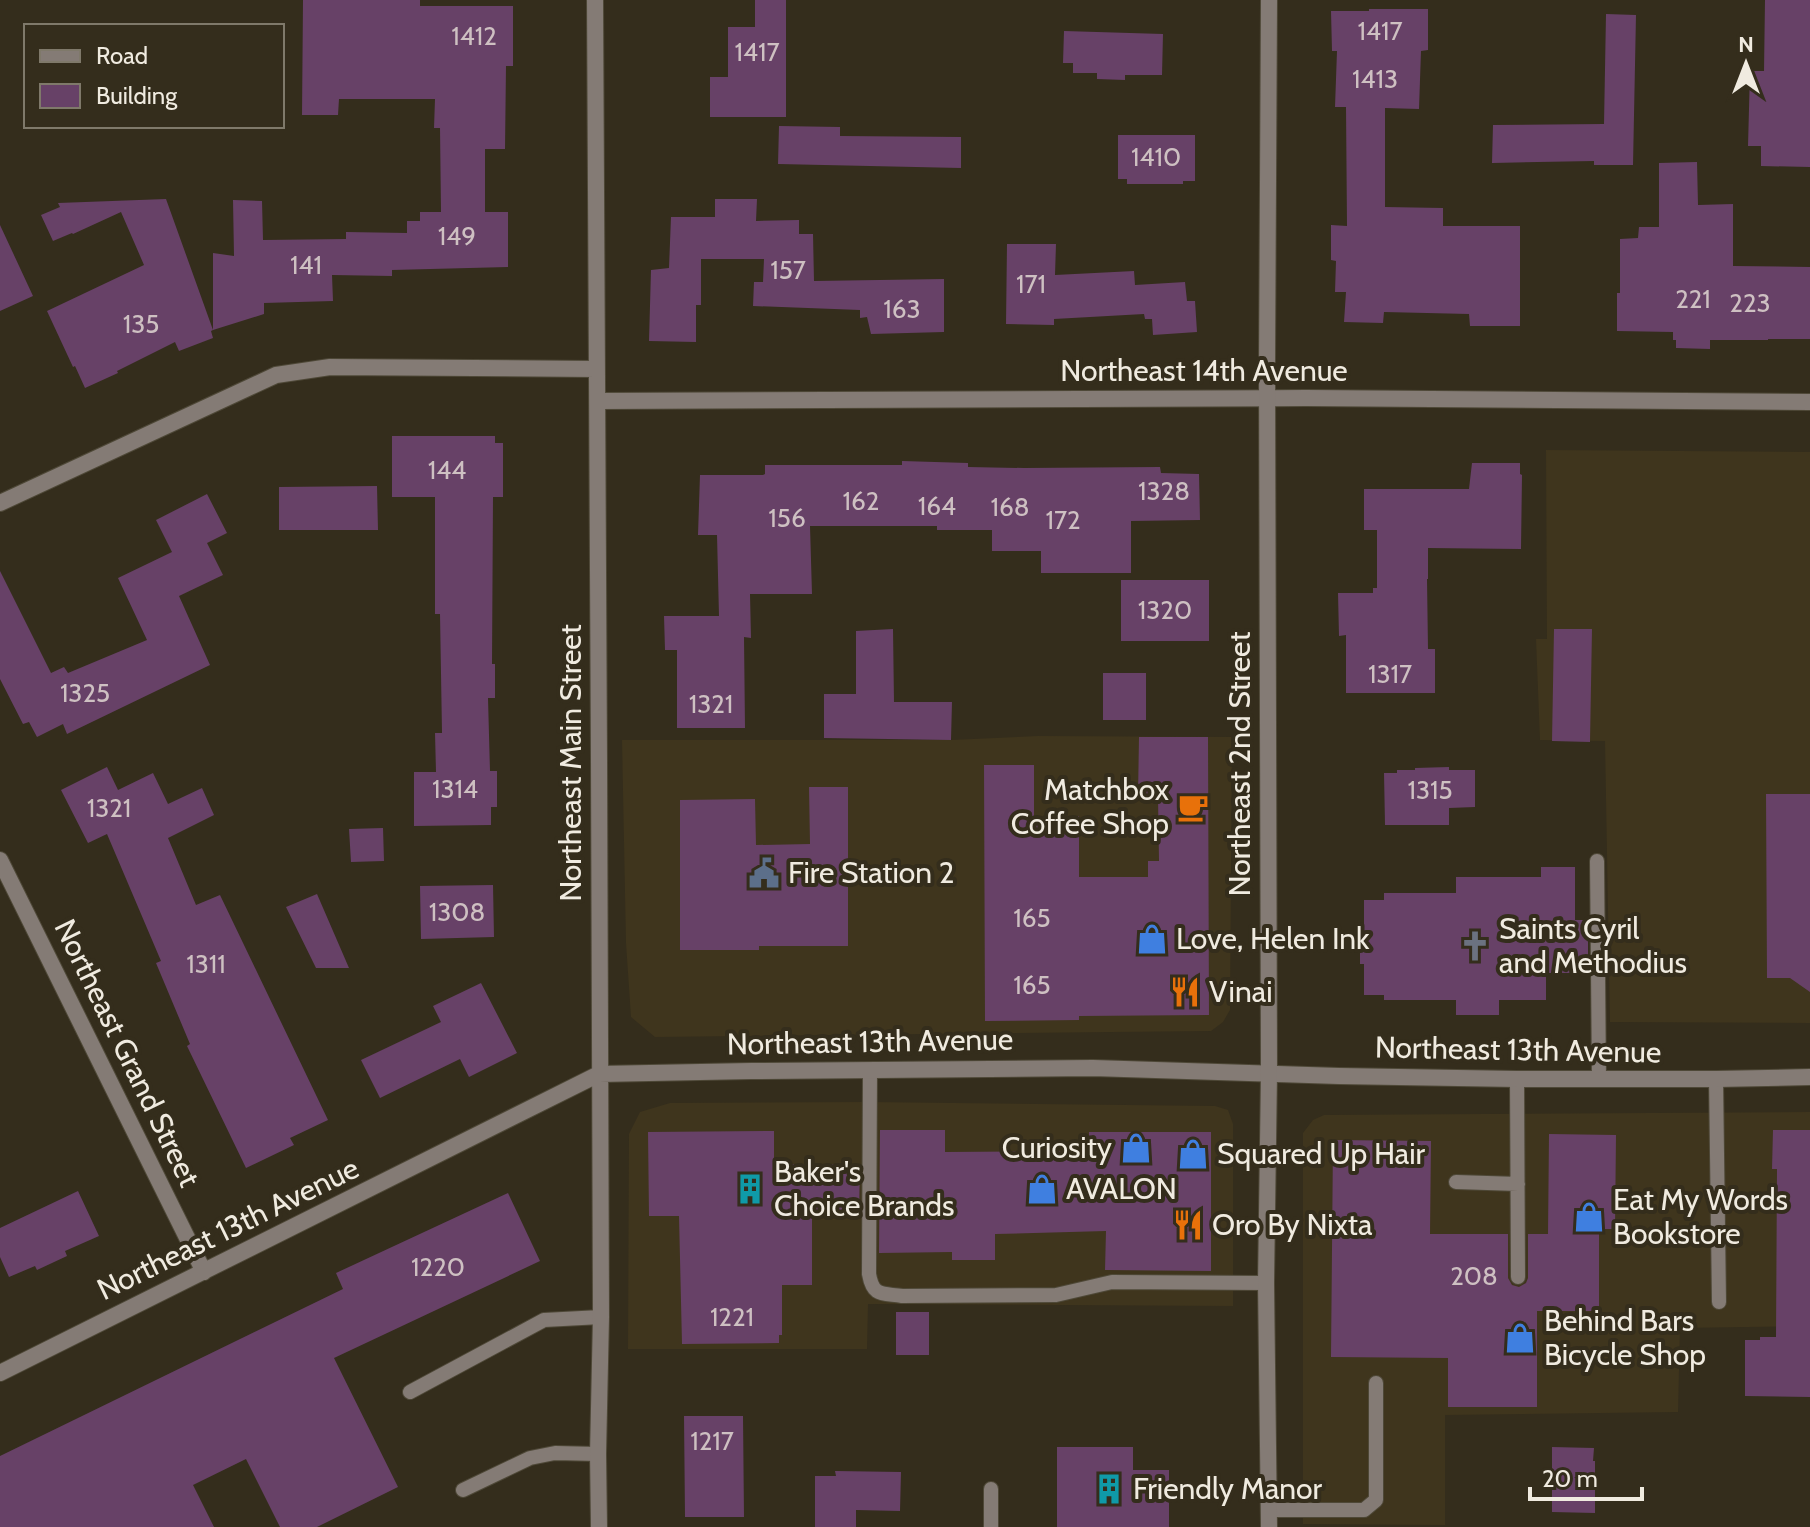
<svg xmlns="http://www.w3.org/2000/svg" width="1810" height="1527" font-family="Cabin,sans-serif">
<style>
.built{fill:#3f351d}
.building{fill:#674167}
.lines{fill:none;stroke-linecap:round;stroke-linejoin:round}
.service-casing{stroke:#4e4837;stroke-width:16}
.minor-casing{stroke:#4e4837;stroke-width:18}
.tertiary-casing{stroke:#4e4837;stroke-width:18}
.service{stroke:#847b75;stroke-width:14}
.minor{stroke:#847b75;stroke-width:16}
.tertiary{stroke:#847b75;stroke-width:16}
.labels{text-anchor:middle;stroke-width:8;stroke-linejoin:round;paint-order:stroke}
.number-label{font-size:26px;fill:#cec0c2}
.street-label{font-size:30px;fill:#f0ebe0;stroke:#342d1c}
.poi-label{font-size:30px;fill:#f0ebe0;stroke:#342d1c;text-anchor:start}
</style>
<rect width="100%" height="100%" fill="#342d1c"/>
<!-- built -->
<path class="built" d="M1546,450L1810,452V1023L1610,1022L1605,741L1540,740L1536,639H1547Z
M1038,736L1232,737L1230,1010L1223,1022L1211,1031L655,1037L631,1017L626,943L622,740H951Z
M867,1102L1215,1106L1228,1110L1233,1124V1306L868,1304L867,1349H628L629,1134L640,1112L670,1103Z
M1810,1112V1326L1680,1328L1678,1412L1445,1415V1525L1303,1524V1133L1313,1120L1324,1115Z"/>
<!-- building -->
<path class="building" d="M303,0H420V6H513V66H506L505,149H485V212H508V267L392,270V276L332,275L333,301L264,303V314L213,330V253L234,256L233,200L262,201L263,240L346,239V232L407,233V221H420V212H441L440,128H434L435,99H339L338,115H302Z
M755,0H786V117H710V77H728V27H755Z
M1765,0H1810V167L1761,166V146H1748L1750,71H1764Z
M1369,9H1428V50L1421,51L1419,109L1385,108V207L1443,208V226H1520V326H1470L1469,314L1384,312L1383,323L1344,322L1346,292H1335L1336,261L1331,260V225L1347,226L1346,107H1335L1337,51H1332L1331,11H1369Z
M1606,14L1636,15L1633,165H1594V161L1492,163L1493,125L1604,124Z
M1064,31L1163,34L1162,75H1125V80L1097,79V73H1073V63H1063Z
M779,126L840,127V136L961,137V168L778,164Z
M1118,135H1195V181H1183V184H1127V179H1118Z
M1697,162L1698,205L1733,204V266L1810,267V339H1768V340H1710V349L1676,348V340H1673V332L1617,331V293H1620V239L1638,238L1639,227H1659V163Z
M166,199L213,330L211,331L213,338L179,351L175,342L117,371L118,373L85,388L75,366L73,367L47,311L144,265L121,212L73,234L72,233L53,241L41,215L60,207L58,203Z
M715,199H757L756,221L799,220V234H813L814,281L944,279V332L871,334L867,317L860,318V310L753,306L754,282H763L764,259H701V305H696V342L649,341L651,270L669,268L671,217H715Z
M0,225L33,296L0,311Z
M1007,244H1056L1055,275L1134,271L1135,285L1185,282L1187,301H1195L1197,332L1153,335L1152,319H1145L1144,314L1054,319V325L1006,324Z
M392,436H495V443H503V497H493L492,664H495V698H488L490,771H497V807H491V825L414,826V772H436L435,733H442L440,614H435V497H392Z
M902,461L968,463V467L1024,468L1160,467L1161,473L1199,474L1200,520L1131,521V573H1041V551H992V530H937V526H810L812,594H750L751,638L744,637L745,728H677V650H665L664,616H719L717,535H698L700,475H763L765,474V465H902Z
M1472,463H1520V474L1522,475L1521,549L1428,548V579H1427L1428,649H1435V693H1346V635L1339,636L1338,593H1373V588H1377V530H1364V489H1469Z
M377,486L378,530H279V487Z
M207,494L227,533L207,543L223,575L179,596L210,665L67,734L63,724L37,737L29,722L23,724L0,679V571L51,673L64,667L68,673L147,640L118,578L172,552L156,520Z
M1121,580H1209V641H1121Z
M893,629L894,702H952L951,740L824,738V694H856V631Z
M1554,629H1592L1590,742L1552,741Z
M1103,673H1146V720H1103Z
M1139,737H1208L1209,1015L1079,1016V1020L985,1021L984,765H1034V817L1079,816V877H1148V861H1159L1158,797L1138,796Z
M107,767L118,790L153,773L168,804L202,788L214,815L168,838L196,905L220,895L328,1120L290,1138L294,1145L246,1168L187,1046L190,1044L156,963L161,961L107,834L88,843L61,790Z
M1449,767V770H1475V807L1449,808V825H1385L1384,773H1397V770H1415V768Z
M809,787H848V946H759V950H680V800L755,799L756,845L810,844Z
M1766,794H1810V992L1790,978H1767Z
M383,828L384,861L351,862L349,829Z
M1541,867H1575V920H1588V973H1546V1000H1499V1015H1456V1000H1384V995H1364V964H1360V929H1364V900H1384V893H1456V877H1541Z
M493,885L494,937L421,939L420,886Z
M317,894L349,968H316L286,907Z
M481,983L517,1053L469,1077L460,1059L380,1098L361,1060L441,1022L433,1006Z
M880,1130H945V1152L1089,1151V1132H1211V1271L1105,1270L1106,1231L995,1234V1260H952V1252L879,1253Z
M1773,1130H1810V1397L1745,1396V1340H1760V1337H1776L1777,1169H1772Z
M774,1131V1164H860L859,1215H812V1285H782V1335H779V1343L682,1344L679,1216H649L648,1132Z
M1549,1134L1616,1135L1615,1229H1599V1311H1537V1407H1448V1358L1331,1357L1333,1140L1431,1141L1430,1234H1508V1278L1512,1285L1519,1287L1526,1283L1528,1278V1234H1548Z
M78,1191L99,1236L65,1251L67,1256L37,1270L35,1266L9,1277L0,1257V1228Z
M508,1193L540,1261L334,1358L398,1487L317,1527H280L246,1459L193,1485L214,1527H0V1456L343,1289L336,1273Z
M896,1312H929V1355H896Z
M684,1416H743L744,1517H685Z
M1057,1447H1133V1470H1169V1527H1057Z
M1552,1447L1594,1448L1593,1461H1595V1513L1552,1512Z
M835,1471L901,1472L900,1511L856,1510V1527H815V1476H836Z"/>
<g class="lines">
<!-- service casing -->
<g class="service-casing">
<path id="service" d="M1597,861L1599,1079
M870,1070L869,1274C873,1297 882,1293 902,1296L1056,1295L1112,1282L1266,1283
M1517,1079L1518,1277
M1716,1079L1719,1302
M1456,1182L1518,1184
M410,1392L544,1320L601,1317
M463,1490L530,1458L555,1453L598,1454
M1269,1510H1364L1376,1500V1383
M991,1527V1489"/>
</g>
<!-- minor casing -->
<g class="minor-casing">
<path id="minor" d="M595,0L599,760L601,1317L598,1454L599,1527
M598,401L1306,398L1810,402
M0,503L276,375L330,367L596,369
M0,860L204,1272
M0,1373L599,1074L751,1071L1093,1068L1339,1076L1517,1079H1716L1810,1077"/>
</g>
<!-- tertiary casing -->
<g class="tertiary-casing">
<path id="tertiary" d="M1269,1527L1266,1283L1269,1073L1267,367L1269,0"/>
</g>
<!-- service -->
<use href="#service" class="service"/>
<!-- minor -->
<use href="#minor" class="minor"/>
<!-- tertiary -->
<use href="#tertiary" class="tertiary"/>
</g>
<!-- icons -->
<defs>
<g id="cafe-bare" transform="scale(2.4)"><path d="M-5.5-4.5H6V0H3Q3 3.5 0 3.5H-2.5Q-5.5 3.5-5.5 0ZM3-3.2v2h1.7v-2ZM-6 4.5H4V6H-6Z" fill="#e8710a" stroke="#342d1c" stroke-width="2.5" paint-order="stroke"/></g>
<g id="civic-bare" transform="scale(2.4)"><path d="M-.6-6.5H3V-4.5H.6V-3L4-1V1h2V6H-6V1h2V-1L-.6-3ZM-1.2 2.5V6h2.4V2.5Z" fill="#5c6f8a" stroke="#342d1c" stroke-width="2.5" paint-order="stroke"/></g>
<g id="shop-bare" transform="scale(2.4)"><path d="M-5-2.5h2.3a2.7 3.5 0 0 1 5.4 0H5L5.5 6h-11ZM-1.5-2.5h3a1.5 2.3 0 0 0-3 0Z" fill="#3f7fe0" stroke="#342d1c" stroke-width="2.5" paint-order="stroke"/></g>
<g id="church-bare" transform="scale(2.4)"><path d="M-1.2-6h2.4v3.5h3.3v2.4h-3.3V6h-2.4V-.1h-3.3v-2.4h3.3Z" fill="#6b7280" stroke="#342d1c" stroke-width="2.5" paint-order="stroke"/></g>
<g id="restaurant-bare" transform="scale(2.4)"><path d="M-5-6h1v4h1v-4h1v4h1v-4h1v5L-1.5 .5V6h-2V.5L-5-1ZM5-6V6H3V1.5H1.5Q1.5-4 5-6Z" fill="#e8710a" stroke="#342d1c" stroke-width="2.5" paint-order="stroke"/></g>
<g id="building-bare" transform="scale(2.4)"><path d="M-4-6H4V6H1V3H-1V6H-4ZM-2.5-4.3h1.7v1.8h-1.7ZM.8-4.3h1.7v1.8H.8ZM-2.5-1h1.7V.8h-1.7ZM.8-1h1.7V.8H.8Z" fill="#0f9aa8" stroke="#342d1c" stroke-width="2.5" paint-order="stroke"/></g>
</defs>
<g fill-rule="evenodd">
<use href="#cafe-bare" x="1193" y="807"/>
<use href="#civic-bare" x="764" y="873"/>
<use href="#shop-bare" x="1152" y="939"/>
<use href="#church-bare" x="1475" y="946"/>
<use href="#restaurant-bare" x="1185" y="992"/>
<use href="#shop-bare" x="1136" y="1148"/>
<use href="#shop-bare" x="1193" y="1154"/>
<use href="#building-bare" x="750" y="1189"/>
<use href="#shop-bare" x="1042" y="1189"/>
<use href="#shop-bare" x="1589" y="1217"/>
<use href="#restaurant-bare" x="1188" y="1225"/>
<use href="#shop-bare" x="1520" y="1338"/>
<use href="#building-bare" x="1109" y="1489"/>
</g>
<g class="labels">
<!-- number labels -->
<g class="number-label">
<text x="1380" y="40">1417</text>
<text x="474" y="45">1412</text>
<text x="757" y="61">1417</text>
<text x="1375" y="88">1413</text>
<text x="1156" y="166">1410</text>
<text x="457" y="245">149</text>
<text x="306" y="274">141</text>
<text x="788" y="279">157</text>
<text x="1031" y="293">171</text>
<text x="1693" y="308">221</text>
<text x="1750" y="312">223</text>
<text x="902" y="318">163</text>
<text x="141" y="333">135</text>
<text x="447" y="479">144</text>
<text x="1164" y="500">1328</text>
<text x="861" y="510">162</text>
<text x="937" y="515">164</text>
<text x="1010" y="516">168</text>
<text x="787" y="527">156</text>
<text x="1063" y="529">172</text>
<text x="1165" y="619">1320</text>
<text x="1390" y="683">1317</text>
<text x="85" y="702">1325</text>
<text x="711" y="713">1321</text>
<text x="455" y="798">1314</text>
<text x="1430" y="799">1315</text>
<text x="109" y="817">1321</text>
<text x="457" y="921">1308</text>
<text x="1032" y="927">165</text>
<text x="206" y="973">1311</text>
<text x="1032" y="994">165</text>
<text x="438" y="1276">1220</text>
<text x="1474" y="1285">208</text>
<text x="732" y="1326">1221</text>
<text x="712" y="1450">1217</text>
</g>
<!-- street labels -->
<g class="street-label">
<text x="1204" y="381">Northeast 14th Avenue</text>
<text transform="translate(571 763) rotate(-90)" y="10">Northeast Main Street</text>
<text transform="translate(1240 764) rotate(-90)" y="10">Northeast 2nd Street</text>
<text transform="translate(870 1042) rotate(-1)" y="10">Northeast 13th Avenue</text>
<text transform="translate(1518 1050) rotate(1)" y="10">Northeast 13th Avenue</text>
<text transform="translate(127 1053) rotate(64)" y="10">Northeast Grand Street</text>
<text transform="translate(228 1229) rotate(-26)" y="10">Northeast 13th Avenue</text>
</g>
<!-- poi labels -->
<g class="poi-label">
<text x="1169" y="800" text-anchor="end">Matchbox<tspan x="1169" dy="34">Coffee Shop</tspan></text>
<text x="788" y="883">Fire Station 2</text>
<text x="1499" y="939">Saints Cyril<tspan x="1499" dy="34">and Methodius</tspan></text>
<text x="1176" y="949">Love, Helen Ink</text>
<text x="1209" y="1002">Vinai</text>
<text x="1112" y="1158" text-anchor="end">Curiosity</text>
<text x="1217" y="1164">Squared Up Hair</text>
<text x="774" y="1182">Baker's<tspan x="774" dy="34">Choice Brands</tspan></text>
<text x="1066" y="1199">AVALON</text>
<text x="1613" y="1210">Eat My Words<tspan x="1613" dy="34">Bookstore</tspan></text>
<text x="1212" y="1235">Oro By Nixta</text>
<text x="1544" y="1331">Behind Bars<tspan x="1544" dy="34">Bicycle Shop</tspan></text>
<text x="1133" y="1499">Friendly Manor</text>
</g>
</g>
<!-- legend -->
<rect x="24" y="24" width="260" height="104" fill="#342d1c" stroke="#7f796a" stroke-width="2"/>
<rect x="40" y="50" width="40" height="12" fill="#847b75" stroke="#7f796a" stroke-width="2"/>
<text x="96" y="64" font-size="24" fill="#f0ebe0">Road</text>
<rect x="40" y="84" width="40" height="24" fill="#674167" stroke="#7f796a" stroke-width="2"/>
<text x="96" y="104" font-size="24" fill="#f0ebe0">Building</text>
<!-- north arrow -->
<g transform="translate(1746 64)" stroke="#342d1c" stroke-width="6" paint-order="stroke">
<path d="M0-6L14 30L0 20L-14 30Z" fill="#f0ebe0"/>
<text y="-12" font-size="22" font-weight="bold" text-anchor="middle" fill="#f0ebe0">N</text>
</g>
<!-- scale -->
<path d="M1530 1487v12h112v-12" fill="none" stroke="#f0ebe0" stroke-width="4"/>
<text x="1542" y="1487" font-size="24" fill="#f0ebe0" stroke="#342d1c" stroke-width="6" paint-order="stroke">20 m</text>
</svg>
